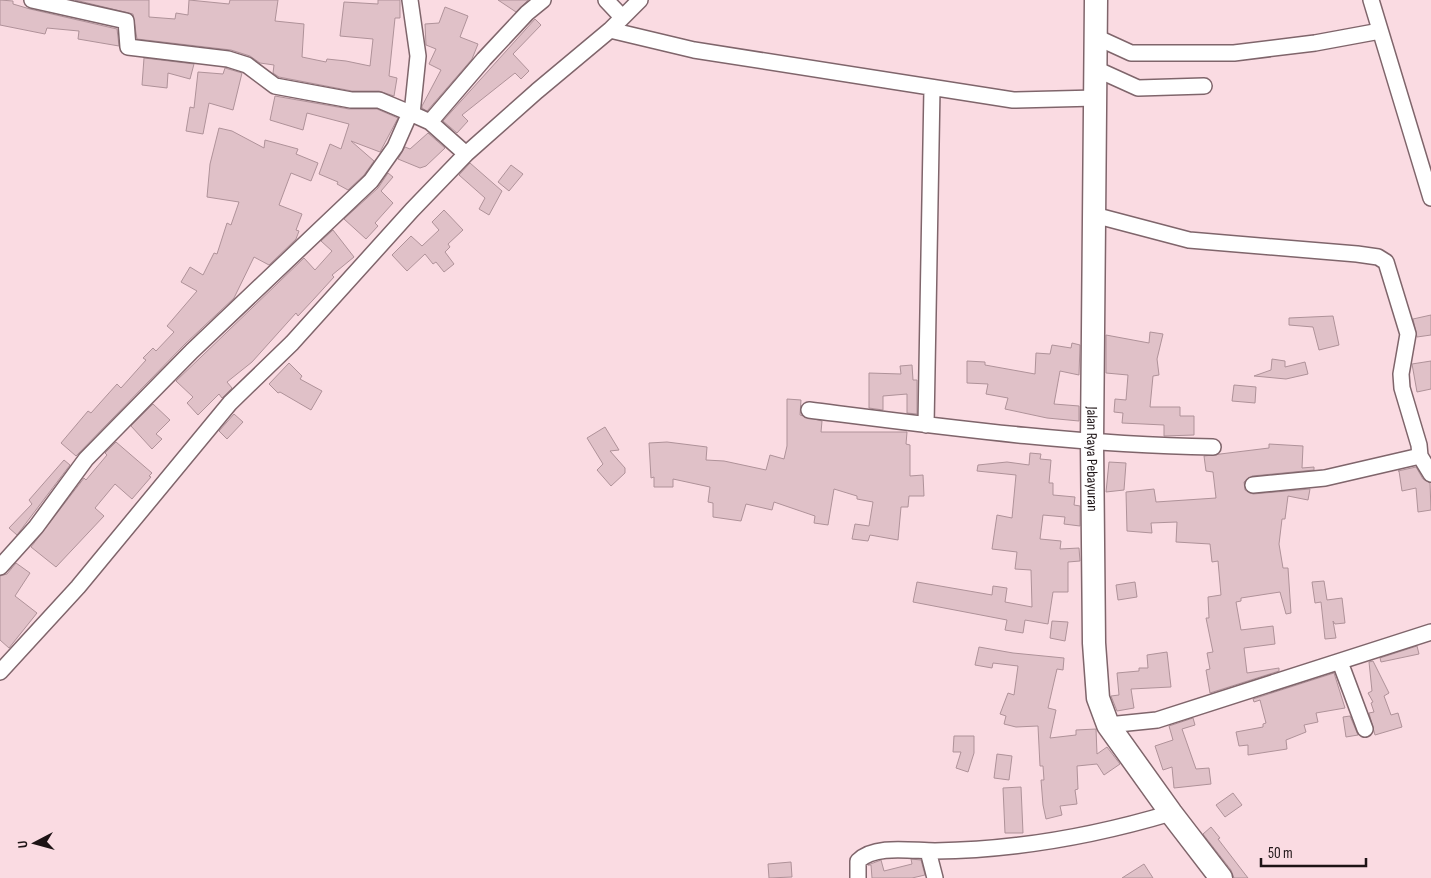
<svg xmlns="http://www.w3.org/2000/svg" width="1431" height="878" font-family="'Sofia Sans Condensed',sans-serif">
<style>
.building{fill:#e0c1c8;stroke:#af9299}
.lines{fill:none;stroke-linecap:round;stroke-linejoin:round}
.street-casing{stroke:#7f656b;stroke-width:18}
.secondary-casing{stroke:#7f656b;stroke-width:25}
.street{stroke:#fff;stroke-width:15}
.secondary{stroke:#fff;stroke-width:22}
.labels{text-anchor:middle;stroke-width:5;stroke-linejoin:round;paint-order:stroke}
.street-label{font-size:15px;fill:#1d1315;stroke:#fadbe2}
</style>
<rect width="100%" height="100%" fill="#fadbe2"/>
<!-- building -->
<path class="building" d="M0,0L13,1V4L30,9L117,29L119,46L78,39L79,31L47,28L45,34L0,25Z
M75,0H149V17L175,19L176,13L188,15L189,0L229,4L230,0H278L275,21L304,24L302,57L326,62L327,59L346,61L370,66L373,39L340,36L344,2L378,4V0H400V18H395L389,76L397,78L394,96L379,91H352L279,77L273,73L274,65L260,63L250,56L231,50L137,39L133,14Z
M498,0H528L516,12Z
M445,7L468,16L460,37L478,44L472,59L427,111L422,108V106L441,70L429,64L436,49L426,45L425,24L439,23Z
M535,19L541,25L513,54L529,71L521,79L515,73L462,115L468,121L457,133L443,121Z
M144,58L194,64L190,79L168,73L167,88L142,85Z
M225,68L242,73L233,110L209,103L203,134L186,131L190,107L194,108L198,72L223,74Z
M275,96L349,109H377L398,118L380,152L351,141L374,161L364,175L348,190L337,184L338,182L319,174L330,144L341,149L349,124L307,113L303,130L270,120Z
M219,128L232,131L264,148L265,140L298,149L296,154L318,163L311,181L291,173L279,205L302,214L296,230L299,231L296,239L269,265L254,257L234,298L185,344L76,456L61,443L88,411L91,413L117,384L121,388L146,360L143,358L153,348L156,351L174,332L167,326L197,291L181,282L190,267L203,275L214,253L217,254L227,223L231,225L239,202L207,197L210,164Z
M428,133L445,148L426,166L420,168L398,159L405,147L410,149Z
M470,163L502,191L489,215L479,209L485,198L459,175Z
M511,165L523,174L509,191L498,182Z
M388,173L393,177L381,191L393,203L375,223L378,226L366,239L344,219L378,188Z
M444,210L463,230L448,244L450,247L445,252L454,264L444,272L436,262L433,264L425,254L407,271L392,255L411,236L422,246L439,230L432,222Z
M333,230L354,257L332,275L334,277L313,300L298,316L296,313L252,362L227,382L232,388L222,398L219,394L198,415L187,403L193,397L176,381L304,258L315,270L332,251L321,241Z
M1431,315V335L1417,337L1413,319Z
M1333,316L1339,345L1319,350L1313,327L1289,325V318Z
M1150,332L1163,334L1157,359L1159,375L1153,376L1150,407H1180V416H1194V435L1164,436V425L1122,423L1123,413L1114,412L1115,399L1126,400L1128,375L1106,373V335L1149,343Z
M1072,343L1080,345L1079,375L1060,371L1054,404L1079,406V421L1047,418L1005,409L1008,398L986,394L988,384L967,383V361L985,362V365L1035,374L1036,353L1050,354L1052,345L1071,348Z
M1272,359L1285,361V367L1305,362L1308,374L1286,379L1254,376L1271,370Z
M1431,361V389L1417,392L1412,364Z
M289,363L302,376L300,379L322,391L311,410L280,392L278,393L269,384Z
M912,365L913,380H917V414L907,413V394L883,396V410L869,408V373L901,374L900,366Z
M1234,385L1256,387L1255,403L1232,401Z
M787,399L801,400L800,415L822,421L821,432H907L906,444L910,445V476L923,475L924,496H909L908,507H901L898,540L870,535L868,541L852,539L855,524L869,526L873,502L857,499V496L834,489L828,525L814,523L815,516L774,502L772,510L746,504L741,521L713,517V503L708,502L710,487L673,479V487H654V477L651,478L649,443L667,442L707,447L706,460L724,461L766,470L770,455L784,459L787,446Z
M153,404L170,420L156,434L162,439L152,449L131,426Z
M234,414L243,422L227,439L219,431Z
M605,427L619,450L610,451L625,468V473L611,486L597,470L603,464L587,438Z
M116,442L152,473L149,476L151,477L132,499L115,484L95,508L104,516L56,567L31,547L84,478L86,480L107,455L105,453Z
M1269,444L1303,446L1302,468L1314,467V470L1252,476L1244,482L1245,490L1253,494L1310,489L1308,500L1288,496L1285,519H1282L1279,544L1283,568H1288L1291,613L1286,614L1280,592L1241,598V601L1236,602L1241,630L1273,626L1275,644L1244,648L1247,673L1279,668V671L1210,693L1206,670L1210,669L1207,653L1213,652L1206,618H1209L1208,597L1221,595L1218,561L1212,562L1210,544L1176,542L1177,522L1151,523L1152,533L1127,531L1126,492L1154,489L1156,502L1216,498L1213,472L1206,471L1204,456L1269,448Z
M1030,453L1041,454L1040,459L1051,460L1049,483H1053V495L1075,497L1074,505L1080,506V526L1064,524L1065,517L1043,515L1040,539L1061,541L1060,549L1079,548L1080,561L1068,562V592H1053L1048,624L1025,620L1023,633L1005,630L1007,620L913,602L917,582L992,595L993,586L1007,588L1005,602L1032,607L1031,570L1015,569L1017,552L992,549L997,515L1012,518L1016,475L977,471L978,465L1007,462L1029,465Z
M64,460L70,465L17,535L9,528L32,504L29,500Z
M1109,462L1126,463L1124,490L1106,492Z
M1416,467L1423,479L1430,483L1431,510L1418,512L1416,488L1402,491L1399,471H1398Z
M16,563L30,573L15,596L37,613L9,648L0,640V576L7,574Z
M1324,581L1327,600L1342,598L1345,623L1335,624L1333,621L1336,638L1325,639L1321,602L1315,603L1312,582Z
M1135,582L1137,597L1118,600L1116,585Z
M1052,621L1068,622L1065,641L1050,638Z
M1417,646L1419,654L1381,662L1380,658Z
M979,647L1013,653L1064,658L1063,670L1057,669L1048,708L1056,710L1050,738L1076,735V730L1096,729L1097,754L1107,747L1120,764L1104,775L1097,764L1077,766L1078,789L1075,790L1077,804L1060,806L1062,815L1046,819L1043,805L1041,780H1044L1043,766H1040L1038,726L1016,727L1004,724L1006,716L1000,714L1008,693L1014,695L1018,666L993,663L992,668L975,665Z
M1167,652L1171,687L1131,689L1134,708L1117,711L1111,696L1119,695L1117,673L1139,671V668H1148L1147,655Z
M1373,661L1389,693L1384,696L1391,715L1398,713L1402,727L1375,735L1369,713L1374,712L1371,703L1373,702L1368,693L1372,691L1369,662Z
M1334,673L1345,708L1316,713L1318,722L1304,725L1306,732L1286,740L1287,749L1248,755V745L1239,746L1236,732L1263,727V724L1266,723L1260,700L1254,702L1253,699Z
M1350,716L1358,735L1346,737L1343,717Z
M1193,718L1195,725L1182,729L1196,769L1209,768L1211,784L1174,788L1172,767L1163,770L1155,746L1173,740L1169,726Z
M954,736H974V753L968,772L956,768L961,752H953Z
M997,754L1012,756L1009,780L994,778Z
M1021,787L1023,833H1005L1003,788Z
M1233,793L1242,805L1225,817L1216,805Z
M1211,827L1220,838L1218,839L1248,878H1234L1231,870L1203,834Z
M911,859L921,860L925,875L912,878H872L871,865H868L881,860L884,871L912,864Z
M791,862L792,877L769,878L768,864Z
M1144,864L1153,878H1122Z"/>
<g class="lines">
<!-- street casing -->
<g class="street-casing">
<path id="street" d="M32,0L126,21L128,47L228,59L247,65L275,86L351,100H379L410,113
M410,0L418,56L412,114
M606,0L622,17
M1371,0L1431,198
M610,30L694,50L1013,100L1096,98
M1096,37L1131,53H1234L1315,43L1380,31
M1096,69L1138,88L1204,86
M430,122L466,154
M1094,215L1189,240L1357,254L1378,257L1386,262L1408,334L1401,374L1402,388L1419,445L1420,456L1325,478L1253,485
M809,410C944,427 1077,445 1213,447
M926,425L932,88
M1420,456L1431,474
M0,567L36,527L86,459L192,351L371,181L395,147L410,113L430,122L484,59L527,13L543,0
M1340,662L1365,729
M0,672L78,587L230,403L292,343L412,210L466,154L537,91L610,30L640,0
M1108,725L1157,720L1431,632
M928,851L935,878
M858,878V861C875,844 912,851 935,851C1015,850 1094,836 1171,813"/>
</g>
<!-- secondary casing -->
<g class="secondary-casing">
<g id="secondary">
<path id="s1" d="M1096,0L1092,442L1094,643L1098,698L1108,725L1171,813L1221,878"/>
</g>
</g>
<!-- street -->
<use href="#street" class="street"/>
<!-- secondary -->
<use href="#secondary" class="secondary"/>
</g>
<g class="labels">
<!-- street labels -->
<g class="street-label">
<text dy="5" stroke="none"><textPath href="#s1" startOffset="459">Jalan Raya Pebayuran</textPath></text>
</g>
</g>
<!-- north arrow -->
<g transform="translate(35 843) rotate(264)" stroke="#fadbe2" stroke-width="4" paint-order="stroke">
<path d="M0-4L9 19L0 12L-9 19Z" fill="#1d1315"/>
<text y="-8" font-size="14" font-weight="bold" text-anchor="middle" fill="#1d1315">U</text>
</g>
<!-- scale -->
<path d="M1261 858v8h105v-8" fill="none" stroke="#1d1315" stroke-width="2.5"/>
<text x="1268" y="858" font-size="15" fill="#1d1315" stroke="#fadbe2" stroke-width="4" paint-order="stroke">50 m</text>
</svg>
